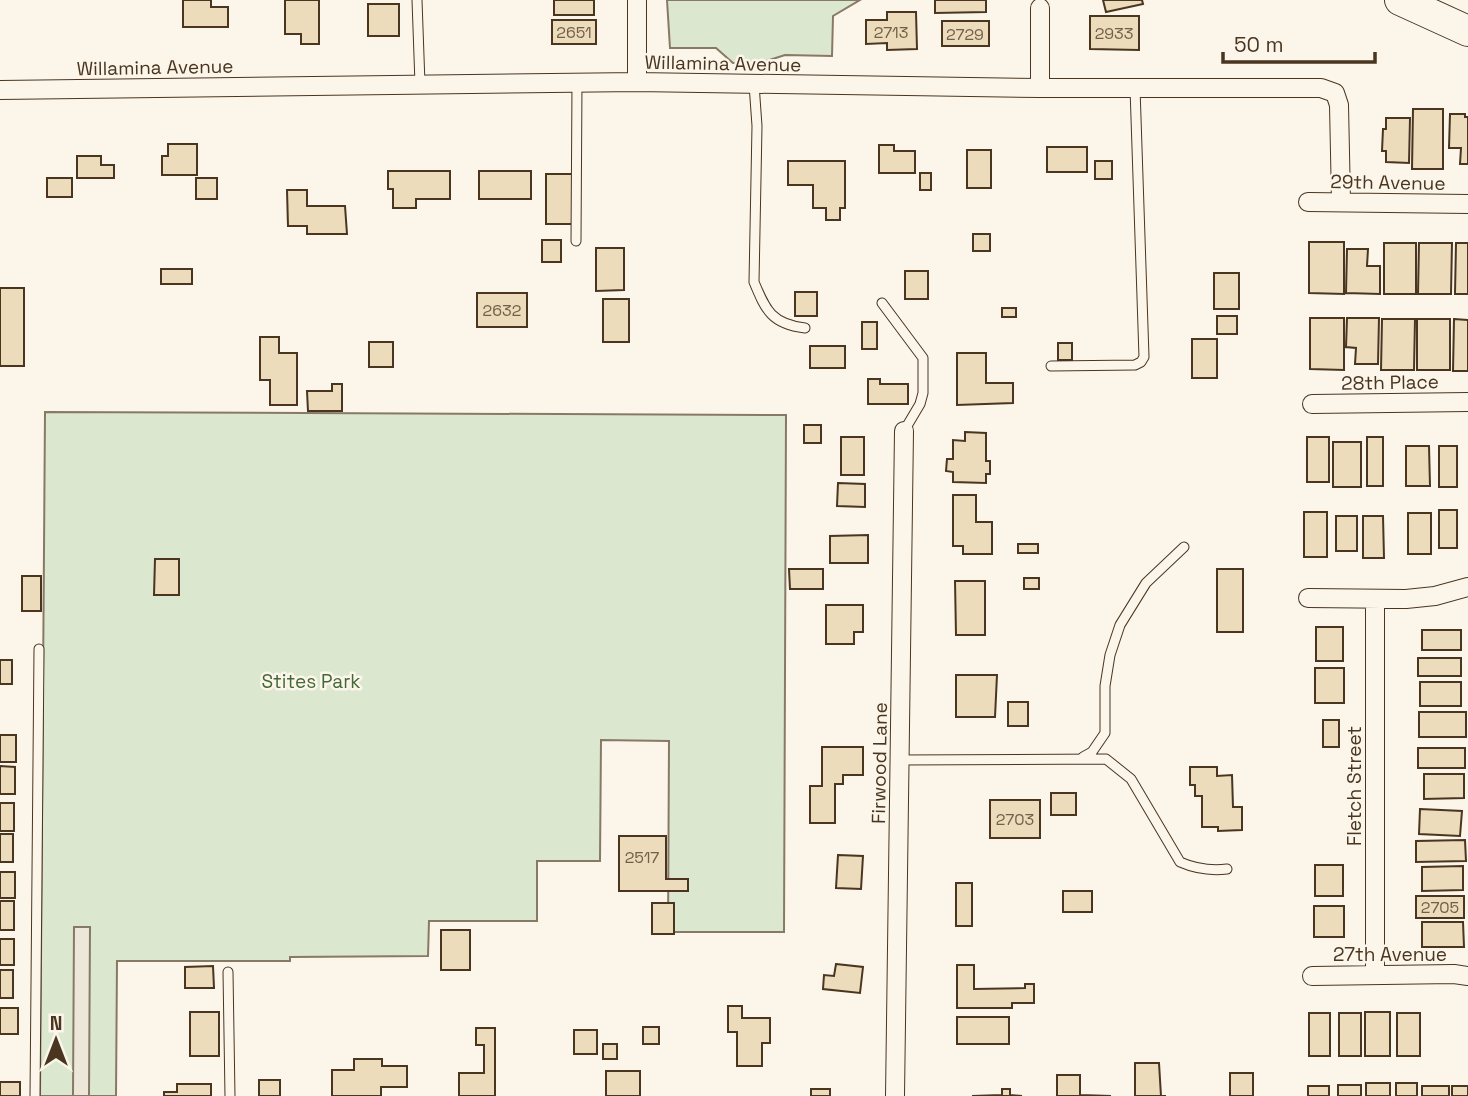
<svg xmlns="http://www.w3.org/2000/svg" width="1468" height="1096" font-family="'Space Grotesk',sans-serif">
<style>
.green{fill:#dce7d0;stroke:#887966;stroke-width:2}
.parking{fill:#ede7d9;stroke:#887966;stroke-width:2}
.building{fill:#ecdcbc;stroke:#4a3520;stroke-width:2}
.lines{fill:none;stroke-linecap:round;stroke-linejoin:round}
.lane-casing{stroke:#4a3520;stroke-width:11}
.street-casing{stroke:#4a3520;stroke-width:20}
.primary-casing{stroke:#4a3520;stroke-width:32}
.lane{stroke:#fbf6e9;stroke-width:9}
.street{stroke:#fbf6e9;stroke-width:18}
.primary{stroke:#fbf6e9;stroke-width:30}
.labels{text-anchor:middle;stroke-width:5;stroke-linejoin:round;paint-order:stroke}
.number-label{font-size:16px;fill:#725f47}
.street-label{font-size:19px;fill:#4a3520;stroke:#fbf6e9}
.park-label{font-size:19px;fill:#436837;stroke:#fbf6e9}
</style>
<rect width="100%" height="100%" fill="#fbf6e9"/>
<!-- green -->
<path class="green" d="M667,0H860L833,16L832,56L785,55L760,63H733L716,48H670Z
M45,412L786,415L784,932H668L669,741L601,740L600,861H537V921H429L428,956L290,957V961H117L116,1096H40Z"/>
<!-- parking -->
<path class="parking" d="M74,927H90L89,1096H73Z"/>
<!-- building -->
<path class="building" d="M183,0H211V7H228V27H183Z
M285,0H319V44H301V34H285Z
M554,0H594V15H554Z
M935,0H986V12L935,13Z
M1103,0H1142L1143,4L1106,12Z
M368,4H399V36H368Z
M887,12H916L917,49L887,50V43L866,44V20H887Z
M1090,16H1139V50L1090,49Z
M552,20H596V44H552Z
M942,21H989V46H942Z
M1413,109H1443V169H1412Z
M1450,114H1465V117H1468V164H1460L1461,148H1449Z
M1386,118H1410L1409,163L1386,162V151H1382L1383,129H1386Z
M168,144H197V175H162V156H168Z
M879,145H894V151H915V173H879Z
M1047,147H1087V172H1047Z
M967,150H991V188H967Z
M77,156H101V165H114V178H77Z
M788,161H845V208H840V220H826V208H813V185H788Z
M1095,161H1112V179H1095Z
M388,171H450V199H416V208H393V189H388Z
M479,171H531V199H479Z
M920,173H931V190H920Z
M546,174H573V224H546Z
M47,178H72V197H47Z
M196,178H217V199H196Z
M287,190H307V206H345L347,234H307V226H288Z
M973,234H990V251H973Z
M542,240H561V262H542Z
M1309,242H1344V294L1309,293Z
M1384,243H1416V294H1384Z
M1419,243H1452L1451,294H1418Z
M1456,243H1468V294H1455Z
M596,248H624V290L596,291Z
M1347,249H1368L1367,266H1380V294L1346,293Z
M161,269H192V284H161Z
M905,271H928V299H905Z
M1214,273H1239V309H1214Z
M0,288H24V366H0Z
M795,292H817V316H795Z
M477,293H527V327H477Z
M603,299H629V342H603Z
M1002,308H1016V317H1002Z
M1217,316H1237V334H1217Z
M1310,318H1344V370L1310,369Z
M1347,318H1379L1378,364H1355L1356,348L1346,347Z
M1382,319H1415L1414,370H1381Z
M1417,319H1450V370H1417Z
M1454,319L1468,320V371H1453Z
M862,322H877V349H862Z
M260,337H279V353H297V405H270V380H260Z
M1192,339H1217V378H1192Z
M369,342H393V367H369Z
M1058,343H1072V360H1058Z
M810,346H845V368H810Z
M957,353H986V383H1013V403L957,405Z
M868,379H880V384H908V404H868Z
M332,384H342V411H308L307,391H332Z
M804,425H821V443H804Z
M965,432L986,433V461H990V474H986V483L953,482V472L946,471L947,459H953V440L965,441Z
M841,437H864V475H841Z
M1307,437H1329V482H1307Z
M1367,437H1383V486H1367Z
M1333,442H1361V487H1333Z
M1406,446H1429L1430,486H1406Z
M1439,446H1457V487H1439Z
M838,483L865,484V507L837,506Z
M953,495H976V522H992V554H963V546H953Z
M1439,510H1457V548H1439Z
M1304,512H1327V557H1304Z
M1408,513H1431V554H1408Z
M1336,516H1357V551H1336Z
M1363,516H1383L1384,558H1363Z
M868,535V563H830V536Z
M1018,544H1038V553H1018Z
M155,559H179V595H154Z
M789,569H823V589H790Z
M1217,569H1243V632H1217Z
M22,576H41V611H22Z
M1024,578H1039V589H1024Z
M955,581H985V635H956Z
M826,605H863V632H854V644H826Z
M1316,627H1343V661H1316Z
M1422,630H1461V650H1422Z
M1418,658H1461V676H1418Z
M0,660H12V684H0Z
M1315,668H1344V703H1315Z
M956,675H997L995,717H956Z
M1420,682H1461V706H1420Z
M1008,702H1028V726H1008Z
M1419,712H1466V737H1419Z
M1323,720H1339V747H1323Z
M0,735H16V762H0Z
M822,747H863V775H843V784H835V823H810V786H822Z
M1418,748H1465V768H1418Z
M0,766L15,767V794H0Z
M1190,767H1217V776L1232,775L1233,807H1242V830L1218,831V827H1202V796H1195V785H1190Z
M1424,774H1464V798L1424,799Z
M1051,793H1076V815H1051Z
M990,800H1040V838H990Z
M0,803H14V831H0Z
M1420,809L1462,811L1460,836L1419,834Z
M0,834H13V862H0Z
M619,836H666V879H688V891H619Z
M1465,840L1466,861L1416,862V841Z
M838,855L863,856L861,889L836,888Z
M1315,865H1343V896H1315Z
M1463,866V890L1422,891V867Z
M0,872H15V898H0Z
M956,883H972V926H956Z
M1063,891H1092V912H1063Z
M1416,896H1464V918H1416Z
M0,901H14V930H0Z
M652,903H674V934H652Z
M1314,906H1344V937H1314Z
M1422,922H1463L1464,947H1422Z
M441,930H470V970H441Z
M0,939H14V965H0Z
M836,964L863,967L860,993L823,989L824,975L834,976Z
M957,965H974V989L1025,988V984H1034V1003H1012V1008H957Z
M213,966L214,988H185V967Z
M0,970H13V998H0Z
M728,1006H742V1018H770V1043H762V1066H737V1032H728Z
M0,1008H18V1034H0Z
M190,1012H219V1056H190Z
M1365,1012H1390V1056H1365Z
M1309,1013H1330V1056H1309Z
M1339,1013H1361V1056H1339Z
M1397,1013H1420V1056H1397Z
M957,1017H1009V1044H957Z
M643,1027H659V1044H643Z
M476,1028H495V1096H459V1073H484V1045H476Z
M574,1030H597V1054H574Z
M603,1044H617V1059H603Z
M354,1059H382V1066H407V1087H381V1096H332V1070H354Z
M1135,1063H1159L1161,1096H1166H1135Z
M606,1071H640V1096H606Z
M1230,1073H1253V1096H1230Z
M1057,1075H1080V1095L1111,1096H1057Z
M259,1080H280V1096H259Z
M0,1082H20V1096H0Z
M1366,1083H1390V1096H1366Z
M1396,1083H1417V1096H1396Z
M177,1084H211V1096H164V1092H177Z
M1338,1085H1361V1096H1338Z
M1308,1086H1329V1096H1308Z
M1422,1086H1449V1096H1422Z
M1452,1086H1468V1096H1452Z
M811,1089H830V1096H811Z
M1002,1089H1010V1095L1022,1096H972L1002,1095Z"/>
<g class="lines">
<!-- lane casing -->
<g class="lane-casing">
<path id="lane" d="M417,0L420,84
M754,84L757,126L754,282C766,311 772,324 805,328
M576,241L577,83
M882,303L923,358V393L920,404L904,431
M1051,366L1135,365L1141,362L1144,357L1135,88
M1083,757L1092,752L1105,733V686L1110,655L1120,625L1146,583L1184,547
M900,760L1106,759L1131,779L1180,862C1196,869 1210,871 1227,869
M228,972L230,1096
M35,1096L39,649"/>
</g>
<!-- street casing -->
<g class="street-casing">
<path id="street" d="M637,0V82
M1040,8V88
M0,90L637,82L1040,88H1321L1335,93L1339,105L1341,201
M1308,202L1468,204
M1312,404L1468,402
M1308,598L1406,599L1435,596L1468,587
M1375,974V599
M1312,976L1454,974L1468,976
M895,1096L904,431"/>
</g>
<!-- primary casing -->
<g class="primary-casing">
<path id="primary" d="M1400,0L1468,31"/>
</g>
<!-- lane -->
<use href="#lane" class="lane"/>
<!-- street -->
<use href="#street" class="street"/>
<!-- primary -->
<use href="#primary" class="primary"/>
</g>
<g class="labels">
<!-- number labels -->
<g class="number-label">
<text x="574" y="38">2651</text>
<text x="891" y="38">2713</text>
<text x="1114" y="39">2933</text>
<text x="965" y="40">2729</text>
<text x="502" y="316">2632</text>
<text x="1015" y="825">2703</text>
<text x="642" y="863">2517</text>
<text x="1440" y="913">2705</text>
</g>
<!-- street labels -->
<g class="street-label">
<text transform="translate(723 63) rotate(1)" y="7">Willamina Avenue</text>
<text transform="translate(155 67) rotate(-1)" y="7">Willamina Avenue</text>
<text transform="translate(1388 182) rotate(1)" y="7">29th Avenue</text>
<text transform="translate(1390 382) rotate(-1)" y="7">28th Place</text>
<text transform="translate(879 763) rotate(-89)" y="7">Firwood Lane</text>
<text transform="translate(1354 786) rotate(-90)" y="7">Fletch Street</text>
<text x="1390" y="961">27th Avenue</text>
</g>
<!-- park labels -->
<g class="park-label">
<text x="311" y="688">Stites Park</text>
</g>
</g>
<!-- north arrow -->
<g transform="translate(56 1040)" stroke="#fbf6e9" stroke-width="5" paint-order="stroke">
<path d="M0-5L12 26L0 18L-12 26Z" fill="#4a3520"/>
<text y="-10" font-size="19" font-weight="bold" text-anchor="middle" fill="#4a3520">N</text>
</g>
<!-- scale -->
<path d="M1223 52v10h152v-10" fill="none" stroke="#4a3520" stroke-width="3.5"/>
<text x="1234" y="52" font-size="21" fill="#4a3520" stroke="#fbf6e9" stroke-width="5" paint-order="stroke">50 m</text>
</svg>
